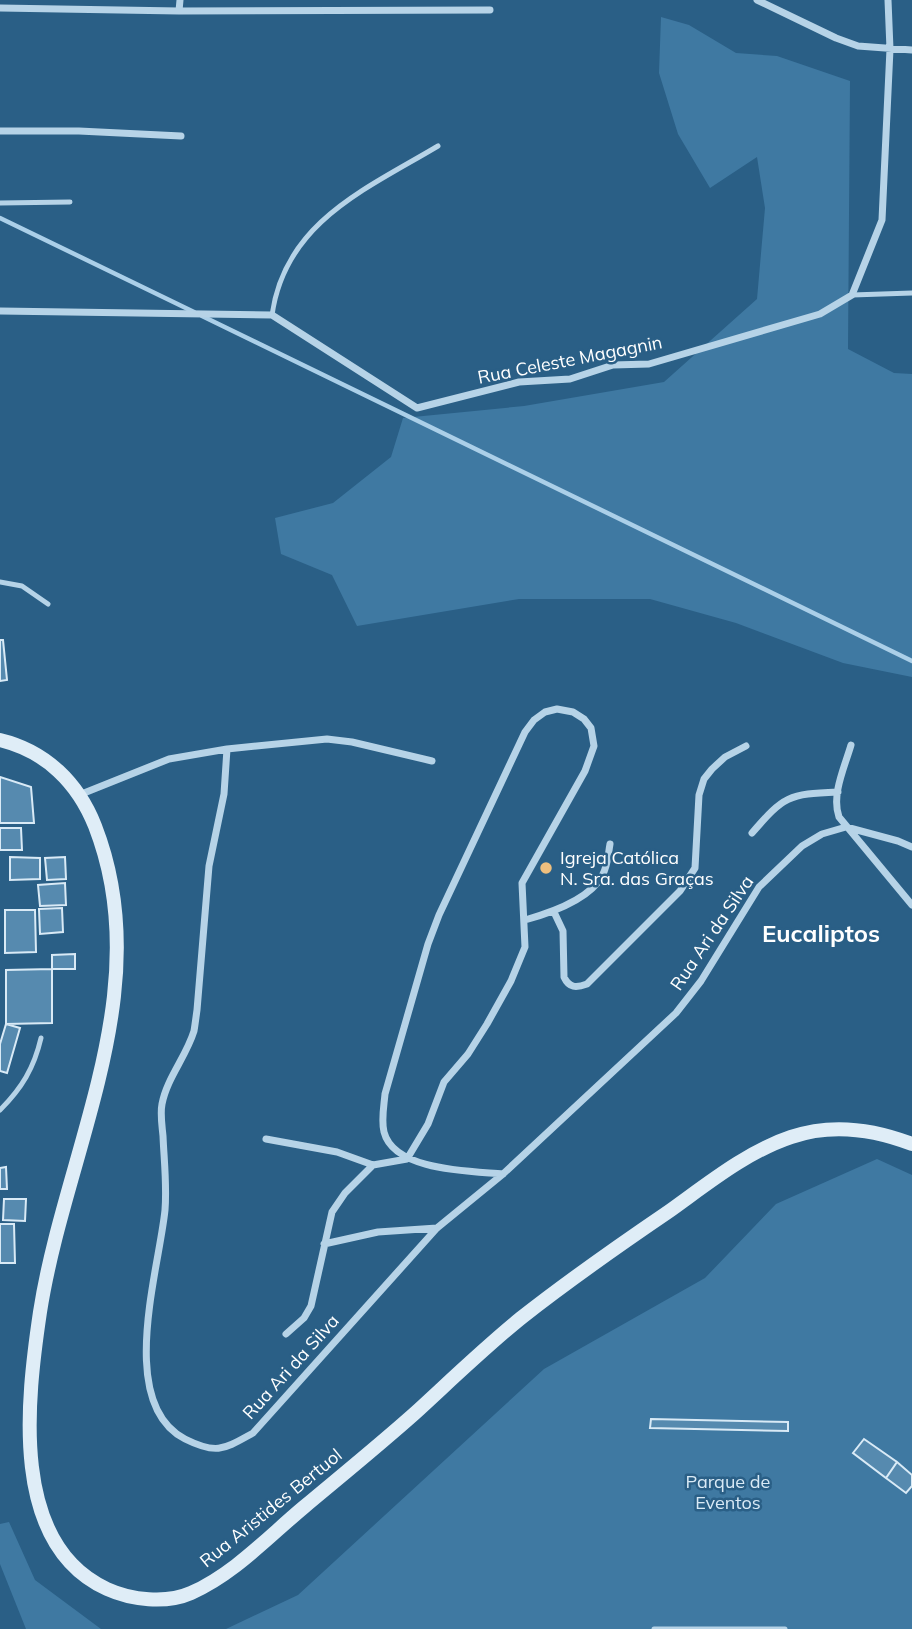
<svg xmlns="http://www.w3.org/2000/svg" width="912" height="1629" font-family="Mulish,sans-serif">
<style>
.green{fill:#3f79a2}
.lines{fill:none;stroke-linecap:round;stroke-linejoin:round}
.stream{stroke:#abcfe8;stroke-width:4.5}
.building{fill:#568aaf;stroke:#d9eaf6;stroke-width:2}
.lane{stroke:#b6d3e7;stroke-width:5}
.street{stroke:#b6d3e7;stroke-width:7}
.secondary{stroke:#dfedf7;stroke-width:14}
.poi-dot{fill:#eebf7e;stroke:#2a5f86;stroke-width:2.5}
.labels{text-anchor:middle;stroke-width:5;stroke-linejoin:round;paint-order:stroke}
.street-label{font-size:18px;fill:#fff;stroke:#2a5f86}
.poi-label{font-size:18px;fill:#fff;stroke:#2a5f86;text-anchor:start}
.park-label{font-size:18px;fill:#d9eaf6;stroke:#2a5f86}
.district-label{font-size:24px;font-weight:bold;fill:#fff;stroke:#2a5f86}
</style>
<rect width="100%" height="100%" fill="#2a5f86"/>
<!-- green -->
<path class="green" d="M661,17L689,25L736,53L777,56L850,81L848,349L894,373L912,374V677L843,663L736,623L650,599H519L357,626L332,575L281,554L275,518L333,503L391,457L403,418L524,406L664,382L757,299L765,208L757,157L710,188L678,134L659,73Z
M877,1159L912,1175V1629H226L298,1595L544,1369L705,1278L776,1204Z
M9,1522L35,1580L101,1629H26L0,1564V1524Z"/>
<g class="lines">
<!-- stream -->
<path class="stream" d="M0,218L194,312
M202,316L912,661"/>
</g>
<!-- building -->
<path class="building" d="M0,640H3L7,680L0,681Z
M0,777L31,787L34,823H0Z
M0,828H21L22,850H0Z
M10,857L40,858V879L10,880Z
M65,857L66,879L47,880L45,858Z
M65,883L66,905L40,906L38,885Z
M62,908L63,932L40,934L39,909Z
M5,910H35L36,952L5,953Z
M75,954V969H52V955Z
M52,969V1023L6,1024V970Z
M6,1024L20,1028L7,1073L0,1071V1044Z
M6,1167L7,1189H0V1168Z
M4,1199H26L25,1221L3,1220Z
M0,1224H14L15,1263H0Z
M651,1419L788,1422V1431L650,1428Z
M864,1439L897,1462L886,1478L853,1453Z
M897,1462L912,1475V1486L906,1493L886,1478Z"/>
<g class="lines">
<!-- lane -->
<path class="lane" d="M0,203L70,202
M852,295L912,293
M272,315C285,222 366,189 438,146
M0,582L22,586L48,604
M0,1110C22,1088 34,1068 41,1038
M654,1629H785"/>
<!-- street -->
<path class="street" d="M757,0L836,38L858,46L912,50
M0,8L179,11L490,10
M179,11L180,0
M0,131H79L181,136
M0,311L272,315L417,408L519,382L570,379L613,365L649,364L820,314L852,295L882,220L890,49L888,0
M851,745C845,766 831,795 839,817L912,905
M227,749L327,739L352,742L432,761
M79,795L169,759L227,749L224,794L209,866L197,1010C196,1017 195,1025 194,1031C186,1057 167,1078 162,1104C160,1114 162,1125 163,1136C164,1160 167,1185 165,1210C159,1270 116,1403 185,1439C217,1455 224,1449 253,1433L437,1228L503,1174L676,1013L701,981L759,887L802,846L822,834L846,827L898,841L912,847
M752,833C784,796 788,794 838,792
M554,912L563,931L564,977C569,988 576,988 587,984L680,891L695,868L699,795L704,779L712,769L725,757L746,746
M525,920C550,913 589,900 602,876C608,866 608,855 610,844
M266,1139L337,1152L373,1165L407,1159L428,1124L444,1082L468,1054L487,1024L511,981L525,947L522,883L585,771L594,746L591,728L584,719L573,712L557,709L545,712L534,720L525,732L439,915L428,944L385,1094C384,1106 381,1120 384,1132C394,1171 470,1171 503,1174
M324,1244L378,1232L437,1228
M286,1334L304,1318L311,1306L332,1212L345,1193L373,1165"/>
<!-- secondary -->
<path class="secondary" d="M0,740C46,751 78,783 95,826C159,990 65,1151 40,1312C27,1400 9,1544 107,1589C131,1600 166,1604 191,1593C234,1574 268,1537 304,1507C341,1476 378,1446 414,1414C449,1382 484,1348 521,1318C568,1281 618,1246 668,1212C706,1185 746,1152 791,1137C832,1123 873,1129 912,1144"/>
</g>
<!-- markers -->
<circle class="poi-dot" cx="546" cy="868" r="7"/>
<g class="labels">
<!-- street labels -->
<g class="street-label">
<text transform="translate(570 360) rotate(-11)" y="6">Rua Celeste Magagnin</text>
<text transform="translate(712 933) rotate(-56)" y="6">Rua Ari da Silva</text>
<text transform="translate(291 1367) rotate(-48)" y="6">Rua Ari da Silva</text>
<text transform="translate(271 1508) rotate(-39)" y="6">Rua Aristides Bertuol</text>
</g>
<!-- poi labels -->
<g class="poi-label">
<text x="560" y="864">Igreja Católica<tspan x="560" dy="21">N. Sra. das Graças</tspan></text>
</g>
<!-- park labels -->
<g class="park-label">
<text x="728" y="1488">Parque de<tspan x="728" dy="21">Eventos</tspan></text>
</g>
<!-- district labels -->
<g class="district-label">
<text x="821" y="942">Eucaliptos</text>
</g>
</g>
</svg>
